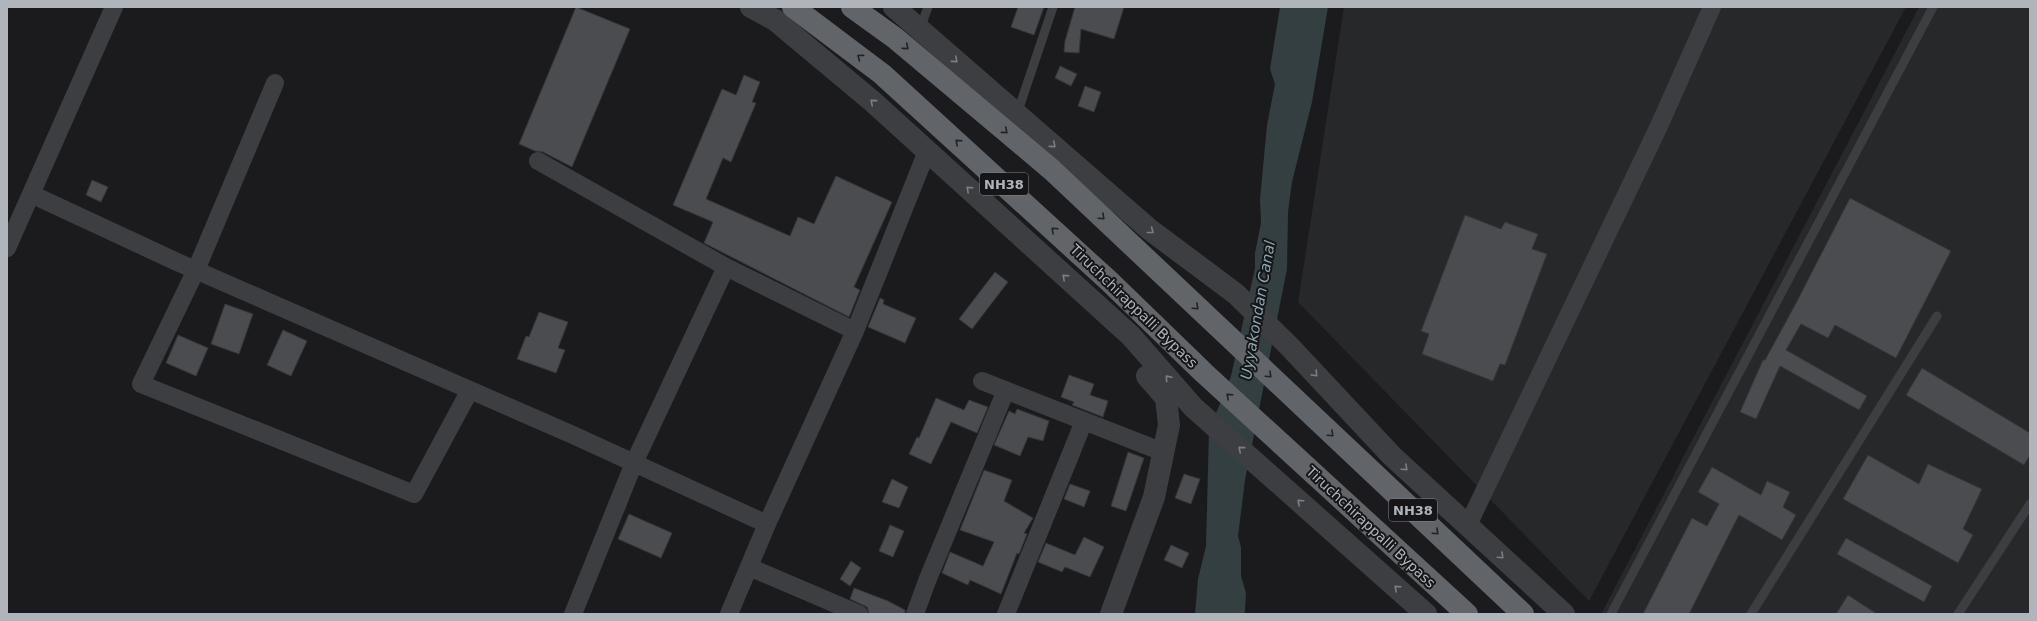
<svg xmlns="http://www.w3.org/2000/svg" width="2037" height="621" font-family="'DejaVu Sans',sans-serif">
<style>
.built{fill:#27282a}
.water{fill:#343f42}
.building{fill:#4a4c4f;stroke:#353639}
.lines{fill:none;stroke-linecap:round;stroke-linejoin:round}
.service{stroke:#3c3e41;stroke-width:9}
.minor{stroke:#3c3e41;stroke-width:18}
.tertiary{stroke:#3c3e41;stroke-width:22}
.trunk{stroke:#616469;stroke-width:22}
.oneway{stroke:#212224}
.oneway2{stroke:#7b7f84}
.labels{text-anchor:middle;stroke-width:4;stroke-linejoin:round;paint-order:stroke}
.shield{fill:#161618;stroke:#81858a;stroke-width:1}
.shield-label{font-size:13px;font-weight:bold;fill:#afb5bb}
.street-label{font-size:14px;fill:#afb5bb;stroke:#161618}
.water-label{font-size:15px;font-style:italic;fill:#8ba7b1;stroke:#161618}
</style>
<rect width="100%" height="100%" fill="#1b1b1d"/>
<!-- built -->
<path class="built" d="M1344,7H1906L1589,601L1298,302Z
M1919,7H2030V614H1601Z"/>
<!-- water -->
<path class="water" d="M1280,7H1328L1312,102L1292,182L1288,212L1287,269L1245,480L1238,536L1241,547V576L1246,593L1245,611L1244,614H1195L1198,579L1206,546L1209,431L1231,376L1255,268V253L1261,223L1260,199L1267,125L1275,84L1270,69Z"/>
<!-- building -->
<path class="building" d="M576,7L630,29L572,167L543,152L535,151L519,144Z
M1018,7H1044L1034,35L1011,27Z
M1075,7H1124L1114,39L1081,29L1079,53L1064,52L1065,41Z
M1060,66L1077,74L1071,86L1055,78Z
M744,75L760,82L752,102L756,103L731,162L723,158L706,199L790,236L798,217L814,224L836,176L892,202L854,287L860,290L849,317L704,243L713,222L673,205L722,89L736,95Z
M1085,86L1101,92L1094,112L1078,106Z
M92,180L108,187L101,202L86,195Z
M1850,198L1951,251L1896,358L1835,325L1828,338L1801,324L1786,350L1867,396L1859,410L1780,366L1756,419L1740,412L1763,360H1765L1795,305Z
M1465,215L1501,229L1505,222L1538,234L1532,249L1547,254L1505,365L1500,364L1493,381L1422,354L1429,334L1421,331Z
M995,272L1008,282L972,329L959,319Z
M880,298L884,300L883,304L916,318L905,343L868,327Z
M225,304L253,314L239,354L211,344Z
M539,312L568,322L558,348L565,350L556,373L517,359L526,336L529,337Z
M283,330L307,341L291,376L267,365Z
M178,335L208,348L196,376L166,363Z
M1922,368L2030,433V455L2024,465L1906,395Z
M1069,375L1094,384L1090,395L1108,401L1103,417L1072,405L1074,402L1061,397Z
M936,398L964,410L969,400L988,407L977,433L951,422L931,464L909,454L917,437L919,438Z
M1017,409L1049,421L1043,441L1028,437L1020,456L994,445L1009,411L1015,414Z
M1128,452L1144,458L1126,511L1111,506Z
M1868,455L1919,484L1928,464L1982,489L1963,529L1973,535L1958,563L1843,499Z
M1712,467L1761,495L1767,481L1790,492L1783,507L1796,515L1782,540L1739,515L1689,614H1643L1692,518L1707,526L1719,504L1698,492Z
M984,470L1012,480L1004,501L1033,518L1024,533L1027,534L1019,554L1017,553L1001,594L970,580L968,585L942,573L950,552L983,566L994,542L960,530Z
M1184,474L1200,479L1191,504L1175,498Z
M892,479L908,487L899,508L882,502Z
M1070,484L1090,491L1084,507L1064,499Z
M629,514L672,533L661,558L618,539Z
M890,525L904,531L893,557L879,551Z
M1084,537L1104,547L1090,577L1065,567L1062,572L1038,562L1046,543L1075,555Z
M1846,538L1932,586L1924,602L1837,554Z
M1171,545L1189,553L1182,568L1164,560Z
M851,561L861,568L850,586L840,579Z
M854,588L888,601L905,610V614H869L867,607L850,599Z
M1848,595L1877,614H1836Z"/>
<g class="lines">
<!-- service -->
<path class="service" d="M920,29L928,7
M1017,114L1053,7
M1611,614L1933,7
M1751,614L1937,316
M1958,614L2030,504"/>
<!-- minor -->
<path class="minor" d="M275,83L196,270L141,384L414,494L470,390
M538,161L726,267L855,331
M31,194L177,262L573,435L767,524
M7,248L114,7
M982,381L1163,452
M1468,525L1659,126L1712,7
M749,567L859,614
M573,614L634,463L726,267
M729,614L767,524L855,331L927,151
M915,614L927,581L1006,390
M1006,614L1084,421"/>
<!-- tertiary -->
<path class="tertiary" d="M751,7L775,20L872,101L1131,336L1193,407L1426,614
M894,7L1149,229L1236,294L1289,346L1392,456L1564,614
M1111,614L1154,497L1169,425L1166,398L1147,376"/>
<!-- trunk -->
<path class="trunk" d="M793,7L882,74L1109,281L1204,373L1467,614
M852,7L895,38L1052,170L1523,614"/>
</g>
<!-- one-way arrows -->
<defs><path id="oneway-chevron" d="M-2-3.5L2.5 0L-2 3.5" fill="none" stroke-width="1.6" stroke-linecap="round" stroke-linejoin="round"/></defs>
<g class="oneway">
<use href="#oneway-chevron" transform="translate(906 47) rotate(40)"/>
<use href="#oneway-chevron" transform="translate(860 57) rotate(-143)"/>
<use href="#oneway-chevron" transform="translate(1005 131) rotate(40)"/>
<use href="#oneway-chevron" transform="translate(958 142) rotate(-138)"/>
<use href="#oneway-chevron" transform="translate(1102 217) rotate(43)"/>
<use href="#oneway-chevron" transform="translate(1054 230) rotate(-137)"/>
<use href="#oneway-chevron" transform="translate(1196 307) rotate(43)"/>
<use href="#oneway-chevron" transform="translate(1269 375) rotate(43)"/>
<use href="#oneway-chevron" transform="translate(1229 396) rotate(-138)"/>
<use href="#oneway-chevron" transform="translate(1331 434) rotate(43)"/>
<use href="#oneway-chevron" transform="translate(1436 532) rotate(43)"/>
</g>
<g class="oneway2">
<use href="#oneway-chevron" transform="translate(955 60) rotate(41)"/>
<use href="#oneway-chevron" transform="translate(873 102) rotate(-139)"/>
<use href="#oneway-chevron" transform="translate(1053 145) rotate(41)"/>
<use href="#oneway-chevron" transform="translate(969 189) rotate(-138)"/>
<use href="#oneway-chevron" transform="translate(1151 231) rotate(38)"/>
<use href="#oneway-chevron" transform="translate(1065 277) rotate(-138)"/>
<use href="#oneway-chevron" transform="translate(1315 374) rotate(47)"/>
<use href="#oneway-chevron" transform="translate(1168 378) rotate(-131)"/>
<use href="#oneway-chevron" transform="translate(1241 449) rotate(-139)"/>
<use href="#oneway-chevron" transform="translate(1405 468) rotate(42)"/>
<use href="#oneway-chevron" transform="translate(1300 502) rotate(-138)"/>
<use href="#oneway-chevron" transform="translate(1501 556) rotate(43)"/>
<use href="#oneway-chevron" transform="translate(1397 588) rotate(-138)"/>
</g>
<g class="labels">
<!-- shield labels -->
<g class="shield">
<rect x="980" y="173" width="48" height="22" rx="3"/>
<rect x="1389" y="499" width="48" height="22" rx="3"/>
</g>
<g class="shield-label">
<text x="1004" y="189">NH38</text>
<text x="1413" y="515">NH38</text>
</g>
<!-- street labels -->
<g class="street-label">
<text transform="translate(1134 306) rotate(44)" y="5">Tiruchchirappalli Bypass</text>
<text transform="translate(1371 527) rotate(43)" y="5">Tiruchchirappalli Bypass</text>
</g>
<!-- water labels -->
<g class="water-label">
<text transform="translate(1258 310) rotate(-80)" y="5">Uyyakondan Canal</text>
</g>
</g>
<!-- border -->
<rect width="2037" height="621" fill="none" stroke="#afb5bb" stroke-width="16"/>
</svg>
